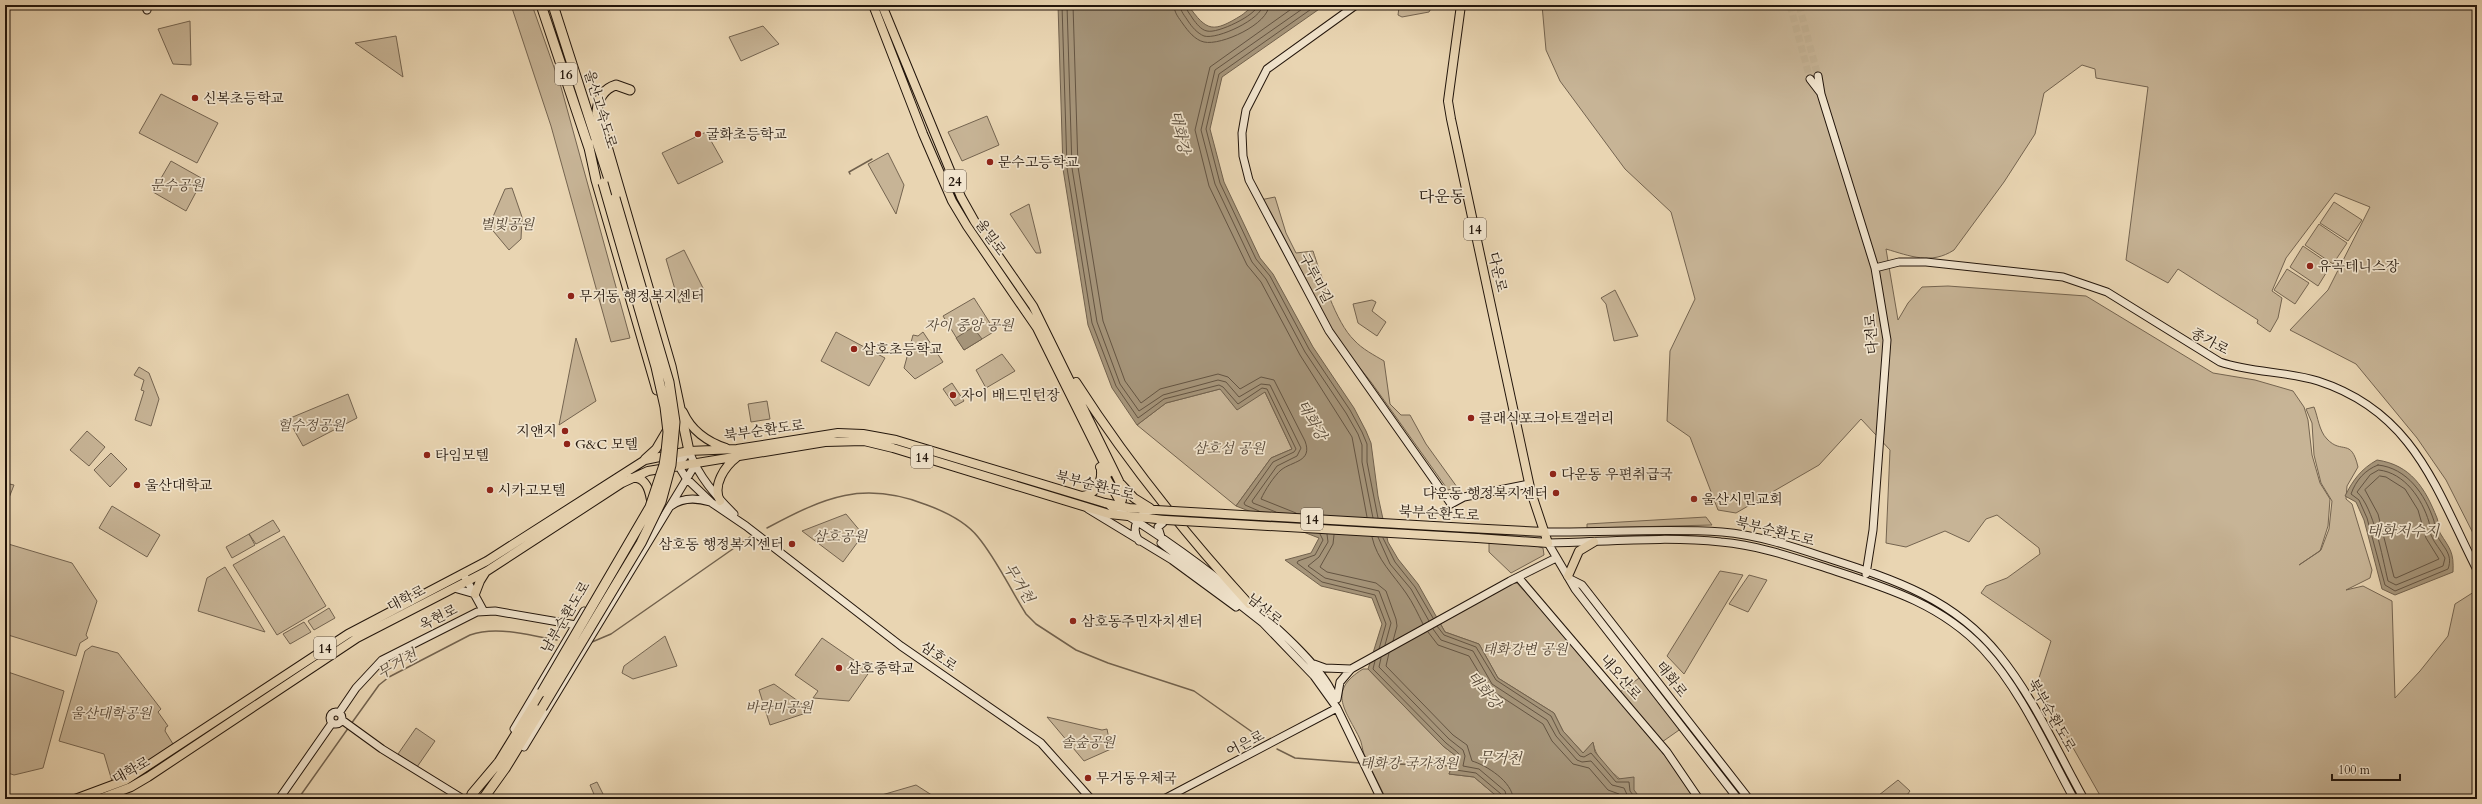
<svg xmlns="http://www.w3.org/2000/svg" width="2482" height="804" font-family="Cardo,'Noto Serif KR',serif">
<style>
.green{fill:#c7b496;stroke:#746450}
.water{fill:#a59479;stroke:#71614d}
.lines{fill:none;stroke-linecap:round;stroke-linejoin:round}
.shore{stroke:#645442;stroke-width:1}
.stream{stroke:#71614d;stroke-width:1.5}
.secondary-tunnel{stroke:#c1af91;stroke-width:7;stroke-dasharray:7 3.5;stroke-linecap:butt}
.secondary-casing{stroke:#22150b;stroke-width:9}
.primary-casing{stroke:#22150b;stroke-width:10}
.highway-casing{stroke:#22150b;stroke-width:11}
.secondary{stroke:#f1e4cd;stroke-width:7}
.primary{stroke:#e9d5b2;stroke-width:8}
.highway{stroke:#e9d5b2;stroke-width:9}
.primary-bridge-casing{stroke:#22150b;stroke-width:10;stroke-linecap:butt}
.highway-bridge-casing{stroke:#22150b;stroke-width:11;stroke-linecap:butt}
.primary-bridge{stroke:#e9d5b2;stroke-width:8}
.highway-bridge{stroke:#e9d5b2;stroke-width:9}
.poi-dot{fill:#8f2418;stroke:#f1e4cd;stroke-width:1.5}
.labels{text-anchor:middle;stroke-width:3.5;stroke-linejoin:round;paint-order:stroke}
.shield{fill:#f1e4cd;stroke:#605345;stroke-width:1}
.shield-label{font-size:13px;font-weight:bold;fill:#22150b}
.poi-label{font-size:14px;fill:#22150b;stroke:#f1e4cd;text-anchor:start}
.street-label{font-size:14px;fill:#22150b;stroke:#f1e4cd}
.park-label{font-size:14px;font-style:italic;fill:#544535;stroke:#f1e4cd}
.water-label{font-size:15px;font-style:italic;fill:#564837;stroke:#f1e4cd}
.quarter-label{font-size:16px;fill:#22150b;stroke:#f1e4cd}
</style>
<rect width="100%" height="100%" fill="#e9d5b2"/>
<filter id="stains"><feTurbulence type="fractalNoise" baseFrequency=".005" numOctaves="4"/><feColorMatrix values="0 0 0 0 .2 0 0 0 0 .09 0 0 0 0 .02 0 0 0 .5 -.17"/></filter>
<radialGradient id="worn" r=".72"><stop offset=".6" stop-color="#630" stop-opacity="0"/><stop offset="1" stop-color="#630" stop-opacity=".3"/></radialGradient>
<!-- green -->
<path class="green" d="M511,5H532L561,87L630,338L611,342L551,126Z
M1402,5H1433L1429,12L1402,17L1398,15L1399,7Z
M1542,5H2477V541L2446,480L2417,438L2356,364L2290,330L2328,290L2370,207L2335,193L2286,258L2272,291L2282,298L2278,318L2270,332L2257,323L2258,320L2178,269L2168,283L2126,260L2148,87L2096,78L2095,69L2082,65L2044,93L2035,134L2004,182L1954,250C1931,265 1910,256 1886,249L1898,320L1908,303L1922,287L1948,286L2086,296L2213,373L2255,380L2293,391L2304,407L2308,420L2312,455L2320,483L2330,499L2328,526L2320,551L2299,565L2321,550L2329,529L2332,501L2321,483L2314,455L2312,423L2306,409L2314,407C2318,417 2319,431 2327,439C2342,455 2351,437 2358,467L2347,486L2346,499L2352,504L2372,570L2370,578L2346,590L2363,586L2392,601L2395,698L2420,671L2448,636L2455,604L2477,590V799H2102L2037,684L2051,641L1981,593L1986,586L2007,578L2040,554L2039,548L1997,515L1986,519L1969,542L1945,531L1906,547L1886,543L1890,450L1861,419L1819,465L1736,513L1718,510L1690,437L1667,421L1670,351L1695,299L1671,212L1625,169L1560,81L1546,50Z
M190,21L191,65L173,64L158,29Z
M763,26L779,44L741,61L729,37Z
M396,36L403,77L355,43Z
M161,94L218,123L197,163L139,133Z
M987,116L999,145L962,161L948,132Z
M706,132L723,162L678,184L662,153Z
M888,153L904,185L896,214L868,164Z
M171,161L203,179L186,211L153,192Z
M512,188L522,217L521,239L509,250L489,226L505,189Z
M1275,197L1286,233L1296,253L1313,251C1321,275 1336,323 1354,340C1362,349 1374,355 1384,361L1390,404L1401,415H1410L1426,444L1457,487L1448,490L1371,382L1326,325L1260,200Z
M2334,202L2362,220L2348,241L2320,223Z
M1029,204L1041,253H1036L1010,214Z
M2319,224L2347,243L2333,264L2305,245Z
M2303,246L2331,265L2318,286L2290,267Z
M684,250L704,290L679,303L666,259Z
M2287,269L2309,283L2295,304L2274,290Z
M1615,290L1638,336L1614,341L1606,304L1601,298Z
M974,298L995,331L964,350L943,316Z
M1372,300L1376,302L1372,311L1386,322L1377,336L1358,323L1353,304Z
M836,332L885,358L869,386L821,361Z
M923,332L943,362L915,379L904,368L913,335L918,336Z
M576,338L596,401L559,425Z
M1002,354L1015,371L986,388L976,370Z
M139,367L149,373L159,399L151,426L135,420L144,391L141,390L144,380L134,375Z
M952,383L964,401L955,406L943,389Z
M1220,389L1265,392L1292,449L1271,458L1236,506L1137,425L1166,403Z
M348,394L357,418L303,446L288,419Z
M767,401L770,419L751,422L748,404Z
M87,431L105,447L89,466L70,450Z
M111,453L127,469L110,487L94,470Z
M5,483L14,485L5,508Z
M112,506L160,535L147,557L99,528Z
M846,514L866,538L857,543L843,562L802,531Z
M1706,517L1712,525L1587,528V524Z
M273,520L280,531L256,544L249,534Z
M249,534L255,545L232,558L226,547Z
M284,536L326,606L277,635L233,565Z
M1489,541L1526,543L1543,548L1544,555L1511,573L1489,552Z
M5,543L72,563L97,601L86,635L88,638L80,643L76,656L5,634Z
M225,567L265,632L198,611L207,578Z
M1720,571L1743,575L1684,674L1667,656Z
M1749,575L1767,580L1748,612L1729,604Z
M1517,583C1579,653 1644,720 1695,799H1641C1626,780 1598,768 1593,743L1583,753L1563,731L1554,713L1498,678L1479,644L1445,632L1440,623L1511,584Z
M329,608L335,618L314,630L308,621Z
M304,622L311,632L290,644L283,634Z
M665,636L677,666L633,679L622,673L624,666Z
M822,638L870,671L849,701L813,698L818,691L795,675Z
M92,646L118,653L161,709L158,712L168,726L166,727L165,731L173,744L129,774L112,781L104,754L59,741L85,651Z
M1363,669H1368L1443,746L1456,756L1449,774L1474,777L1500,799H1386C1379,784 1371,769 1364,754C1362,749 1362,742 1359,737C1345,709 1327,691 1363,669Z
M5,671L64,691L43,768L14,775L5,772Z
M1642,676L1682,728L1662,742L1620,692Z
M774,684L812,711L770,725L759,690Z
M1047,717L1102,730L1107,729L1111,749L1084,761Z
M416,728L435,741L417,767L398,754Z
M1898,780L1910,791L1904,799H1874Z
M597,782L604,796L596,799L590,785Z
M916,785L938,799H868Z"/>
<!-- water -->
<path class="water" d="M1058,5H1188C1207,32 1213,33 1242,15C1246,12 1252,6 1257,5C1274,1 1307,5 1325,5L1222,77L1210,129L1224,182L1260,258L1273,274L1313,347L1354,408L1366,431L1371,443L1378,496L1388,542L1398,559L1418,584L1445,632L1479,644L1498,678L1554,713L1563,731L1583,753L1593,742L1595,752L1618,779L1634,777V790L1641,799H1500L1474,777L1449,774L1456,756L1443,746L1368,669L1382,624L1372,598L1321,586L1285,560L1311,553L1319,538L1236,506L1271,458L1292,449L1265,392L1237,410L1220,389L1166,403L1137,425L1112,388L1088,325L1063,169Z
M973,327L982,339L964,350L956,338Z
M2377,460C2411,465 2425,488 2437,518C2439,523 2438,529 2440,533C2450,549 2454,552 2453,572L2395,595L2382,589L2364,520L2356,502L2345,496C2353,480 2361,469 2377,460Z"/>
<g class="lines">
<!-- shore -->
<path class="shore" d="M1062,5L1067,168L1092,323L1116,386L1138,418L1164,399L1219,385L1223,387L1238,404L1262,388L1267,389L1296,449L1294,452L1273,462L1244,503L1245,505L1259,511
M1067,5L1072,168L1097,322L1120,384L1139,411L1163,395L1218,380L1226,382L1239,397L1261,384L1270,385L1301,448L1297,456L1277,466L1252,501L1253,503L1276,512
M1073,5L1078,167L1103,321L1125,381L1141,403L1160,389L1218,374L1228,377L1240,389L1261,377L1274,380L1305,441C1313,462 1292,461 1281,470C1274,476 1265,490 1261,499L1296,513
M1174,5C1174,13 1179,18 1183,24C1188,31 1195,40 1204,42C1221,46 1269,24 1269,5
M1180,5C1180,11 1185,16 1188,21C1192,27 1197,33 1204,36C1217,40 1262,19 1263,5
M1185,5C1186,10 1190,14 1193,19C1196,23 1201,30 1207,31C1217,34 1257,15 1258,5
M1297,5L1210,67L1195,130L1209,186L1247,265L1261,282L1300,355L1352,437L1367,517
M1308,5L1215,70L1201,130L1215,184L1252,262L1266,279L1305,352L1346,413L1358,434L1362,445V462L1373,518
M1317,5L1219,74L1206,129L1220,183L1256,259L1270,276L1309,349L1350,410L1362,432L1367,444V462L1378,518
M2378,465C2407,468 2425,494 2434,521C2435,525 2434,529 2436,533C2441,546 2454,553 2448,569L2395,591L2385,585L2367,518L2359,500L2351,494C2356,480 2365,470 2378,465Z
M2379,470C2405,473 2422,499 2429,522C2430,526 2429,531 2431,535C2434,543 2441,550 2445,558L2443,566L2396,585L2388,581C2382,556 2374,508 2357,492L2370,475Z
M2380,476L2386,477L2405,489L2418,510L2426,538L2439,559L2396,578L2394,577L2378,514L2365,490Z
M1320,534L1323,540L1315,555L1298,561L1297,563L1322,582L1375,595L1386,624L1379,649
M1327,534L1328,542L1319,557L1308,566L1325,578L1379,591L1391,623L1385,645
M1334,535L1333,544L1320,567L1327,572L1376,583L1386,591L1396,619L1397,626L1393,641
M1372,537C1377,560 1393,574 1406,593C1413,603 1418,614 1423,624
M1378,537L1390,564L1411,589L1429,621
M1383,538L1395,562L1415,587L1433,618
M1437,626L1444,635L1476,647L1496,680L1551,716L1560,734L1580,756L1584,757L1591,753L1616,782H1629L1630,791L1636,799
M1433,629L1441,640L1473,651L1492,684L1547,720L1556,736L1577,760L1582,762L1591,761L1612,785L1624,788L1629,799
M1428,632L1438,645L1469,656L1488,688L1543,724L1552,741L1573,764L1589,768L1608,790L1619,794L1622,799
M1389,653L1386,666L1453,735L1467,745L1472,761C1486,765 1513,782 1513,799
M1381,658L1379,667L1449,739L1463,750L1465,756L1463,766L1479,769L1505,791L1507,799
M1375,661L1373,669L1446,743C1467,760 1457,750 1456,770L1476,773L1501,794L1502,799"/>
<!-- stream -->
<path class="stream" d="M850,174L849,172L872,159
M767,528C825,497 863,480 927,505C946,512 966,522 978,537C997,560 1010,589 1026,614L1036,624L1076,650L1108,663L1194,691L1255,734
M592,642L611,634L750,537
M351,724L379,685L389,677L470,635C498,625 529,636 557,640
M1277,749L1295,758L1360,763
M1366,763L1454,766
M298,799L349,727"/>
<!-- secondary-tunnel -->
<path class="secondary-tunnel" d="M1790,5L1810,79
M1799,5L1818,76
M1109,473L1120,494"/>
<!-- secondary casing -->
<g class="secondary-casing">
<path id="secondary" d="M145,5L147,10
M1356,5L1267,69L1246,110L1242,133L1243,156L1249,180L1329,331L1451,504L1464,497L1529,484
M1818,76L1821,94L1875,268L1887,340L1873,530L1866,574
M1810,79L1820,92
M1875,268L1899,262H1926L2063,277L2107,292L2220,362C2252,373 2286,371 2318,381C2414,412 2436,489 2477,570
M676,454L678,465L686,478L712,503L746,526L901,646L1041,743L1091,799
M676,467L689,451C699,477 715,495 734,514
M671,506C683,497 697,498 710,502
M1110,506C1159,530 1322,650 1335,700
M1088,509L1172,560L1236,607
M1544,532C1603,533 1663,528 1722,532C1757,535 1791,546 1824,557C1892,579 1952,597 1999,655C2034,698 2057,751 2084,799
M1161,537L1158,527L1166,520
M1139,541C1130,528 1138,513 1153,510
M1161,543L1263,623L1314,676L1337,708L1381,799
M465,577L483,610
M1518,577L1667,752L1699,799
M1570,579L1582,585L1749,799
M454,588L475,594
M1314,664L1325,668L1351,669
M1337,699L1340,682L1351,669L1510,581L1556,558
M330 718a6 6 0 1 1 12 0a6 6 0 1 1-12 0Z
M339,713L356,688L382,660L477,612L495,611L576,625
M342,720L382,749L463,799
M514,729L584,611
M524,747L695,465
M279,799L332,723
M468,799L475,790
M1164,799L1337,708
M1738,799L1575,589L1548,543C1604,542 1665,536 1721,542C1757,545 1792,557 1826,568C1884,587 1940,603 1983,649C2021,690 2047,750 2074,799"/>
</g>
<!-- primary casing -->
<g class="primary-casing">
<path id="primary" d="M873,5L923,134L952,201L967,226L1037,328L1109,473
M882,5L961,197L975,222L1033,306L1119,481L1122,500L1113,509
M1461,5L1448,101L1451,119L1531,492L1548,543L1477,538
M1076,382C1126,460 1187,536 1249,604
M683,412C691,430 708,442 726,448
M645,459L656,449L666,432
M1100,467L1122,505
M631,478C645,476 649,488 651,500
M1121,484L1134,498L1150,508
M1082,496C1094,495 1102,484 1101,471
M720,501C712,485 725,466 737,457
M1468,528L1544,532
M1568,576L1579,551L1594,542
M475,594L480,581L485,573
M75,799L126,780L348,634L487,561L645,460L689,451L737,449L838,433L863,434L896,440L1105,503L1129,508L1156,510
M99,799L131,787L148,777L357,638L487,571L622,483L648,471L825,442L864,441L893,448L1109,514L1166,520"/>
</g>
<!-- highway casing -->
<g class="highway-casing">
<path id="highway" d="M541,5L589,148
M553,5L615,198
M630,90L616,85C603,89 598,99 597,112L671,366L689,451
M588,143L596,180L657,390
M472,794L499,762L542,692
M483,799L506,767L542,708"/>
</g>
<!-- secondary -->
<use href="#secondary" class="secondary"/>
<!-- primary -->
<use href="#primary" class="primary"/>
<!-- highway -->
<use href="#highway" class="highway"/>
<!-- primary-bridge casing -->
<g class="primary-bridge-casing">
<path id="primary-bridge" d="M1156,510L1468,528
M1166,520L1477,538"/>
</g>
<!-- highway-bridge casing -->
<g class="highway-bridge-casing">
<path id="highway-bridge" d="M542,692L650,507L664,465L666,452L668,432L665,407L656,367L603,183
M542,708L641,543L661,502L671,465L675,422L669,382L615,198"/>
</g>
<!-- primary-bridge -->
<use href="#primary-bridge" class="primary-bridge"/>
<!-- highway-bridge -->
<use href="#highway-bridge" class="highway-bridge"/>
</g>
<!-- markers -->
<g class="poi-dot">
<circle cx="195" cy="98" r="4"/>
<circle cx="698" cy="134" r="4"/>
<circle cx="990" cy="162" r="4"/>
<circle cx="2310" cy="266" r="4"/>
<circle cx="571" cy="296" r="4"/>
<circle cx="854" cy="349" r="4"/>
<circle cx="953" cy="395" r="4"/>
<circle cx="1471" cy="418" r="4"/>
<circle cx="565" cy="431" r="4"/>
<circle cx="567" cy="444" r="4"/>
<circle cx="427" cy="455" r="4"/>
<circle cx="1553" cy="474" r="4"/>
<circle cx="137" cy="485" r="4"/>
<circle cx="490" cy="490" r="4"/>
<circle cx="1556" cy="493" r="4"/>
<circle cx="1694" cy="499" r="4"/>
<circle cx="792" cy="544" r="4"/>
<circle cx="1073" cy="621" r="4"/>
<circle cx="839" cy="668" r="4"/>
<circle cx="1088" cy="778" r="4"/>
</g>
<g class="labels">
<!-- shield labels -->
<g class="shield">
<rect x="555" y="63" width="22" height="22" rx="3"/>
<rect x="944" y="170" width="22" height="22" rx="3"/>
<rect x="1464" y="218" width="22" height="22" rx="3"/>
<rect x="911" y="446" width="22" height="22" rx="3"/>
<rect x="1301" y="508" width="22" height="22" rx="3"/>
<rect x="314" y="637" width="22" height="22" rx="3"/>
</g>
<g class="shield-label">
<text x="566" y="79">16</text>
<text x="955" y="186">24</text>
<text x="1475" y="234">14</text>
<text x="922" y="462">14</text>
<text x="1312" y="524">14</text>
<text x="325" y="653">14</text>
</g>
<!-- poi labels -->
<g class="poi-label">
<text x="203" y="103">신복초등학교</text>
<text x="706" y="139">굴화초등학교</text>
<text x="998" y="167">문수고등학교</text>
<text x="2318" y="271">유곡테니스장</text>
<text x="579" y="301">무거동 행정복지센터</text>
<text x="862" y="354">삼호초등학교</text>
<text x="961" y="400">자이 배드민턴장</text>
<text x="1479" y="423">클래식포크아트갤러리</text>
<text x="557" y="436" text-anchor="end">지앤지</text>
<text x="575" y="449">G&amp;C 모텔</text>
<text x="435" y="460">타임모텔</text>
<text x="1561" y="479">다운동 우편취급국</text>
<text x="145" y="490">울산대학교</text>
<text x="498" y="495">시카고모텔</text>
<text x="1548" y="498" text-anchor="end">다운동 행정복지센터</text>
<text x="1702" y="504">울산시민교회</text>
<text x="784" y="549" text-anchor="end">삼호동 행정복지센터</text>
<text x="1081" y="626">삼호동주민자치센터</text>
<text x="847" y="673">삼호중학교</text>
<text x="1096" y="783">무거동우체국</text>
</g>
<!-- street labels -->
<g class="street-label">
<text transform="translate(601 109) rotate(73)" y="5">울산고속도로</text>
<text transform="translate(991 237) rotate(54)" y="5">울밀로</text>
<text transform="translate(1498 272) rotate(77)" y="5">다운로</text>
<text transform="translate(1316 278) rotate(62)" y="5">구루미길</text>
<text transform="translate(1871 334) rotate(-94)" y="5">다전로</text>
<text transform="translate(2210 341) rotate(28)" y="5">종가로</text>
<text transform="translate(764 430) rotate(-8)" y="5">북부순환도로</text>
<text transform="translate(1095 485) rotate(14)" y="5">북부순환도로</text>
<text transform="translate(1439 513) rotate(3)" y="5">북부순환도로</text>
<text transform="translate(1775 531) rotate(14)" y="5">북부순환도로</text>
<text transform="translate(406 598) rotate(-27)" y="5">대학로</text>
<text transform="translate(1265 609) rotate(40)" y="5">남산로</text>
<text transform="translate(438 617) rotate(-26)" y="5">옥현로</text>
<text transform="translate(565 617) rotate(-59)" y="5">남부순환도로</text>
<text transform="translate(939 656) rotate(35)" y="5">삼호로</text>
<text transform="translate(1621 677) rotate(49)" y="5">내오산로</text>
<text transform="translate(1672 679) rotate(52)" y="5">태화로</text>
<text transform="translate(2052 715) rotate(60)" y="5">북부순환도로</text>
<text transform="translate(1245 743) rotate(-27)" y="5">어은로</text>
<text transform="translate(131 770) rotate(-29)" y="5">대학로</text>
</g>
<!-- park labels -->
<g class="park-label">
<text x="177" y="190">문수공원</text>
<text x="507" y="229">별빛공원</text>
<text x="969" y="330">자이 중앙 공원</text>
<text x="311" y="430">헐수정공원</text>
<text x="1229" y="453">삼호섬 공원</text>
<text x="840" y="541">삼호공원</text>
<text x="1525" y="654">태화강변 공원</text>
<text x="779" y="712">바라미공원</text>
<text x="111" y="718">울산대학공원</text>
<text x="1088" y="747">솔숲공원</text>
<text x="1409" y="768">태화강 국가정원</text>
</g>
<!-- water labels -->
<g class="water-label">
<text transform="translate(1180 132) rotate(78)" y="5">태화강</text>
<text transform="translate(1312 420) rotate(61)" y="5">태화강</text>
<text x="2403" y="536">태화저수지</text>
<text transform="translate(1019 583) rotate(58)" y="5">무거천</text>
<text transform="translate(397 664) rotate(-30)" y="5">무거천</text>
<text transform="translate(1484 690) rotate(51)" y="5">태화강</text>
<text transform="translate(1500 758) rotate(2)" y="5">무거천</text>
</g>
<!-- quarter labels -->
<g class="quarter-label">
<text x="1442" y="202">다운동</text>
</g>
</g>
<!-- margin -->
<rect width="2482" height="804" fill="none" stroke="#e9d5b2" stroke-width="20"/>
<rect x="6" y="6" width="2470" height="792" fill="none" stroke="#22150b" stroke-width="2"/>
<rect x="10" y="10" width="2462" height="784" fill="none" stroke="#22150b"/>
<!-- scale -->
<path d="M2332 774v6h68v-6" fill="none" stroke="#22150b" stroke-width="2"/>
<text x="2338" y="774" font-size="12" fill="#22150b" stroke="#f1e4cd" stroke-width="3" paint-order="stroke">100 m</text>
<rect width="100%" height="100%" filter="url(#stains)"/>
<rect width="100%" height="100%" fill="url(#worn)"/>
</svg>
